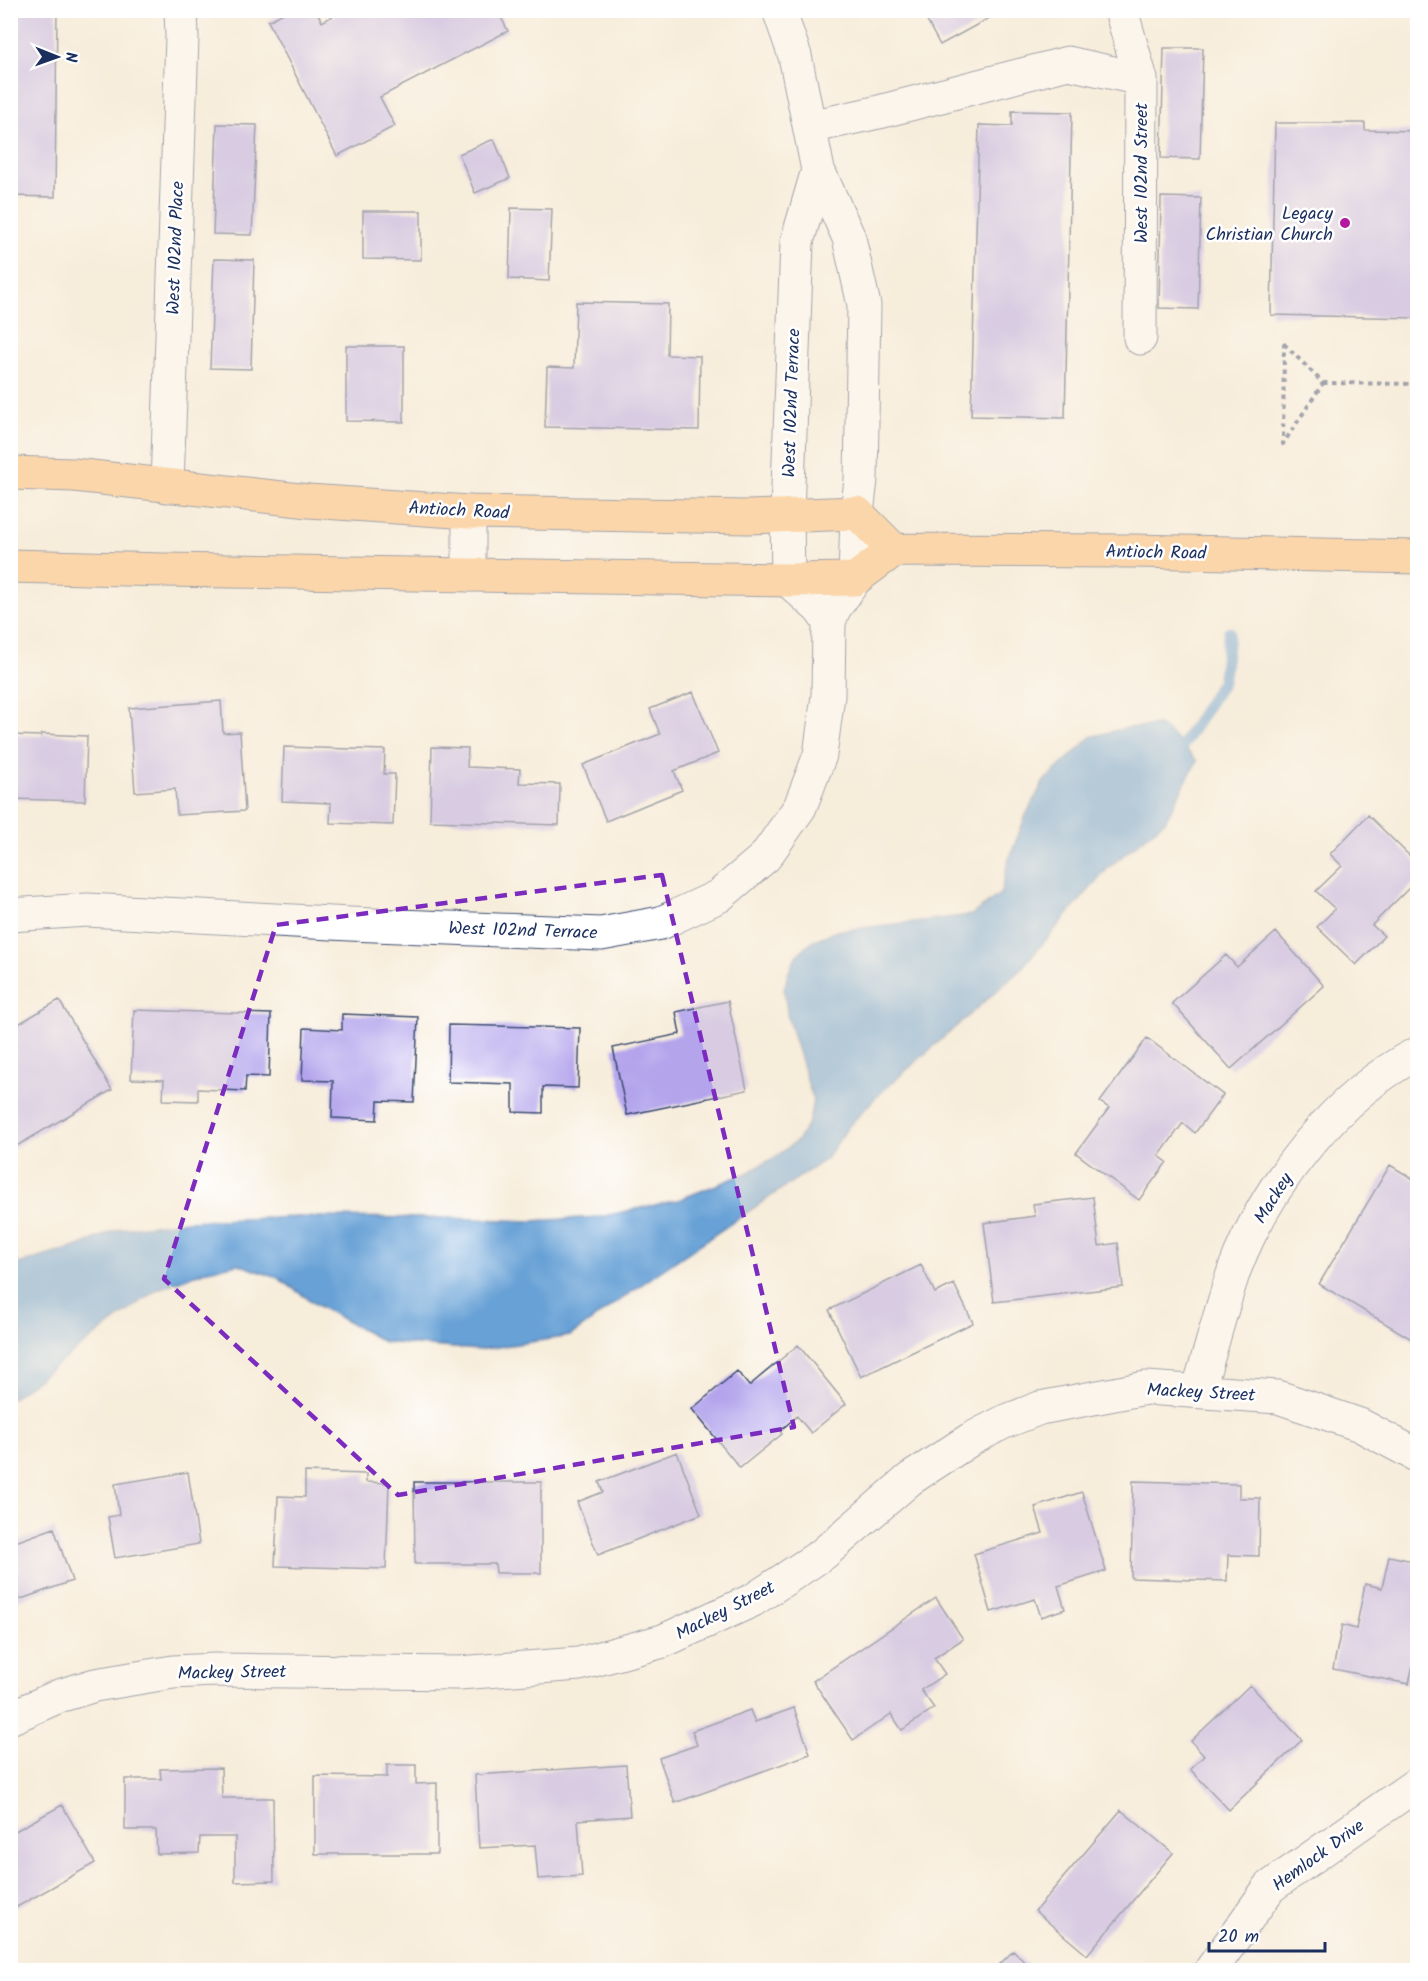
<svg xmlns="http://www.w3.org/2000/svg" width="1428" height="1981" font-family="Kalam,sans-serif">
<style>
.water{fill:#67a1d6;stroke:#41689a;stroke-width:1.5}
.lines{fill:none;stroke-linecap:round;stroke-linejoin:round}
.stream{stroke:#67a1d6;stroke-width:12}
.building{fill:#b3a4ec}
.minor-casing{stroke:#3c4c71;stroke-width:35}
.major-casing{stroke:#3c4c71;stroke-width:35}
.path{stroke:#3c4c71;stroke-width:4;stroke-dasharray:4.5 4.5;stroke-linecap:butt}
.minor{stroke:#fff;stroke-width:33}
.major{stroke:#ffbb71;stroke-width:33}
.marked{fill:none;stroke:#7b2cbf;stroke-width:4.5;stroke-dasharray:12 8;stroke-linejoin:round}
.poi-dot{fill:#b5179e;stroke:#fff;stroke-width:2}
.labels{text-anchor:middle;stroke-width:5;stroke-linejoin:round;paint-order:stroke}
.street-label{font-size:18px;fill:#1b2f5e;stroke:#fff}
.poi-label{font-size:18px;fill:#1b2f5e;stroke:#fff;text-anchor:end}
</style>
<rect width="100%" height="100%" fill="#fff"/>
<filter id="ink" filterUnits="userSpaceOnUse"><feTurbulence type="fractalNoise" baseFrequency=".0167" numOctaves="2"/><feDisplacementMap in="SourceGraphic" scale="12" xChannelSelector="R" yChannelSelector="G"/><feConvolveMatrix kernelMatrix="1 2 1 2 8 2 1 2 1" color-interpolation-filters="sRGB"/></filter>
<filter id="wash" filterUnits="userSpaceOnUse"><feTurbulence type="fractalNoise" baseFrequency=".008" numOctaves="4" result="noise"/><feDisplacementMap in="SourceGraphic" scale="24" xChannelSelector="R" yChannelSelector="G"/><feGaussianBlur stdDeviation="1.35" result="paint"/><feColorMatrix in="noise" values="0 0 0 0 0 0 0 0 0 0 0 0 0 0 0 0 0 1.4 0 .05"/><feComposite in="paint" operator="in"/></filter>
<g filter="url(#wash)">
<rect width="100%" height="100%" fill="#f7eddb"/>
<!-- water -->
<path class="water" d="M1159,725L1169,732L1197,761L1165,821L1108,868L1019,971L875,1098L848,1127L826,1159L655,1275L570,1336L478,1350L384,1342L317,1305L278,1278L238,1264L208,1270L158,1289L11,1399V1266L76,1247L119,1229L188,1221L299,1217L443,1218L531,1221L600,1217L678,1200L747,1173L775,1157L798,1140L809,1122L813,1100L788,1019L784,990L788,974L796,956L812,941L837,931L971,915L1001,893L1008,862L1026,815L1044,781L1091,737L1125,728Z"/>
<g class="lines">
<!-- stream -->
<path class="stream" d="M1170,758L1182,746L1223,681L1229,632"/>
</g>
<g id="blocks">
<!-- building -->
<path class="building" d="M10,10H57L55,197L10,196Z
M289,10H316L322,22L344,10H497L508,31L380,97L395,126L337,156L268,21Z
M921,10H1004L940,45Z
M1164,48H1203L1200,159L1161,158Z
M1012,111L1072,112L1065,418L971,416L979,125L1012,126Z
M1275,123H1365V130L1418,131V318L1271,315Z
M217,124L257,125L252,235L213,234Z
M494,139L510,178L475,193L459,154Z
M1161,197L1201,198L1198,309L1159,308Z
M511,208L552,209L549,281L509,279Z
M363,211H421V260L363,259Z
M214,259L254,260L251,369L210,368Z
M576,302L668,304L667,355L700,356L699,430L545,427L547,367L574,368Z
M346,346H404V422L346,421Z
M693,692L718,753L674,771L682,790L606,821L583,765L660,734L650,709Z
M221,701L223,733L240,732L245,811L177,815L175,789L135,792L129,708Z
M41,734L87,736L85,801L10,799V735L41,736Z
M284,747L385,750L384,774H395L393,825L330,823L331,803L282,801Z
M432,747L468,748L467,767L520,769L519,783L560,784L559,825L430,821Z
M1368,815L1418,864V879L1372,925L1384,936L1356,965L1317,927L1335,909L1316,891L1342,866L1330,854Z
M1276,932L1324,986L1231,1069L1172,1003L1226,955L1237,967Z
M59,1000L112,1090L10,1150V1029Z
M728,1001L747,1090L627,1115L613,1048L680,1034L676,1012Z
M134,1010L271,1014L269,1077L246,1076L245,1091L198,1089V1101L163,1100L164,1080L131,1079Z
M342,1014L418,1017L414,1102L378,1101L377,1120L332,1118L333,1081L302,1080L304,1028L342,1030Z
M449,1025L580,1028L578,1088L543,1087V1113L513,1112V1084L448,1082Z
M1147,1038L1223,1095L1195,1133L1183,1123L1159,1156L1167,1162L1139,1200L1076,1153L1109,1108L1100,1102Z
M1390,1165L1418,1182V1277L1416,1280L1418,1281V1343L1319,1284Z
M1093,1197L1099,1246L1118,1243L1123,1287L994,1302L984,1223L1035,1216L1033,1204Z
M921,1265L935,1293L954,1284L973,1323L861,1377L829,1310Z
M798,1345L846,1404L811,1433L797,1416L780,1431L782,1434L740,1468L692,1409L737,1371L749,1386Z
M677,1452L701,1514L598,1555L577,1502L603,1492L599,1482Z
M188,1472L199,1544L115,1558L108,1517L119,1515L115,1484Z
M305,1472L366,1474V1482L389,1483L386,1569L275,1566L278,1496L305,1497Z
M1133,1481L1239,1484V1498H1260L1259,1556L1228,1555L1227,1581L1131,1578Z
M414,1482H541V1573H496L495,1564H415Z
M1082,1492L1106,1571L1058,1586L1065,1609L1041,1617L1035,1599L991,1612L974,1554L1043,1533L1035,1507Z
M54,1528L72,1581L10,1603V1544Z
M1389,1556L1418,1562V1640L1409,1684L1333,1669L1342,1625L1356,1629L1365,1584L1382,1588Z
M936,1598L963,1639L934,1658L945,1674L921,1690L934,1708L902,1730L891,1714L853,1740L813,1681Z
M1250,1685L1302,1740L1229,1810L1190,1769L1204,1756L1191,1741Z
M794,1708L810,1754L675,1803L659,1758L697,1745L692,1731L750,1710L755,1722Z
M387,1765H416V1784L437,1783V1854H315V1776L387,1777Z
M626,1765L630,1816L578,1820L582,1876L538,1879L535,1845L479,1848L475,1775Z
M221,1768L222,1798H273L274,1881L235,1882V1837H200L199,1853L157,1854L156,1830H125V1779H161L160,1769Z
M62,1805L95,1863L10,1911V1834Z
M1121,1810L1173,1853L1087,1955L1035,1911Z
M1013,1951L1033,1970H994Z"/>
</g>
</g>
<g filter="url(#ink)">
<use href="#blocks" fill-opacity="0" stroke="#3c4c71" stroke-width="1.5"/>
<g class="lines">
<!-- minor casing -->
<g class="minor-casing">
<path id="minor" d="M1121,10L1141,79L1140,338
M810,127L879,112L1068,63L1141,79
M818,170L797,242L787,514L788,580L820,609L829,622
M167,486L182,37L181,10
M469,512V575
M10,915L87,910L350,924L601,934L661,923L719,896L765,857L800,807L820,755L828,696L829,622L834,609L855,579L857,513L861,480L864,305L849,238L818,170L795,56L779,10
M1198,1391C1211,1350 1221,1308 1235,1268C1268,1183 1336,1095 1418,1053
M10,1718L59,1696L95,1685L173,1672L215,1670L459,1673L579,1664L663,1641L753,1600L823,1554L910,1479L971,1439L1004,1422L1040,1408L1146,1388L1278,1397L1360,1425L1418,1456
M1211,1970L1270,1887L1418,1783"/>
</g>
<!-- major casing -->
<g class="major-casing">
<path id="major" d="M10,473L74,475L309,501L469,512L748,517L857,513L894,550
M10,566L164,570L788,580L855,579L894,550L1133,551L1418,557"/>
</g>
<!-- path -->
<path class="path" d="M1284,344L1323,383L1283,444Z
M1323,383L1418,384"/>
<!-- minor -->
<use href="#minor" class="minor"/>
<!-- major -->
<use href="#major" class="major"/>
</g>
</g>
<!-- marked area -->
<path d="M0 0H1428V1981H0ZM662,875L794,1427L398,1495L164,1279L276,925Z" fill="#f7eddb" fill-opacity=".55" fill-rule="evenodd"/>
<path class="marked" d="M662,875L794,1427L398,1495L164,1279L276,925Z"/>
<!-- markers -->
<circle class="poi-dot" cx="1345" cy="223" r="6"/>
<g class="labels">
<!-- street labels -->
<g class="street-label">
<text transform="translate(1141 173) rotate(-90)" y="6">West 102nd Street</text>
<text transform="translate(175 248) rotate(-88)" y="6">West 102nd Place</text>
<text transform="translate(791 403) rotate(-88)" y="6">West 102nd Terrace</text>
<text transform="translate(459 510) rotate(3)" y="6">Antioch Road</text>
<text transform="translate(1156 552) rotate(1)" y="6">Antioch Road</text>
<text transform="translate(523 930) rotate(2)" y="6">West 102nd Terrace</text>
<text transform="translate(1273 1198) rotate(-58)" y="6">Mackey</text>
<text transform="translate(1201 1392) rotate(3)" y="6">Mackey Street</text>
<text transform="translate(725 1610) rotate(-27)" y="6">Mackey Street</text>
<text transform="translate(232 1672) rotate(-1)" y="6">Mackey Street</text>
<text transform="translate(1318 1855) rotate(-36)" y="6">Hemlock Drive</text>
</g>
<!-- poi labels -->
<g class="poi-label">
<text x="1333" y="219">Legacy<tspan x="1333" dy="21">Christian Church</tspan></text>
</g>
</g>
<!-- margin -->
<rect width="1428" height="1981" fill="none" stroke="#fff" stroke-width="36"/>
<!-- north arrow -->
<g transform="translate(57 57) rotate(91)" stroke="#ffffff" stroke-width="4.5" paint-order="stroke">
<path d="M0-4.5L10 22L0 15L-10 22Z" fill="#1b2f5e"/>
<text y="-9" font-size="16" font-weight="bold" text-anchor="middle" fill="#1b2f5e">N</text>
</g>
<!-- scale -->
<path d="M1209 1942v9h116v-9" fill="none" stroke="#1b2f5e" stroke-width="3"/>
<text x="1218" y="1942" font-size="18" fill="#1b2f5e" stroke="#ffffff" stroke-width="4.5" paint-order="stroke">20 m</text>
</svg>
